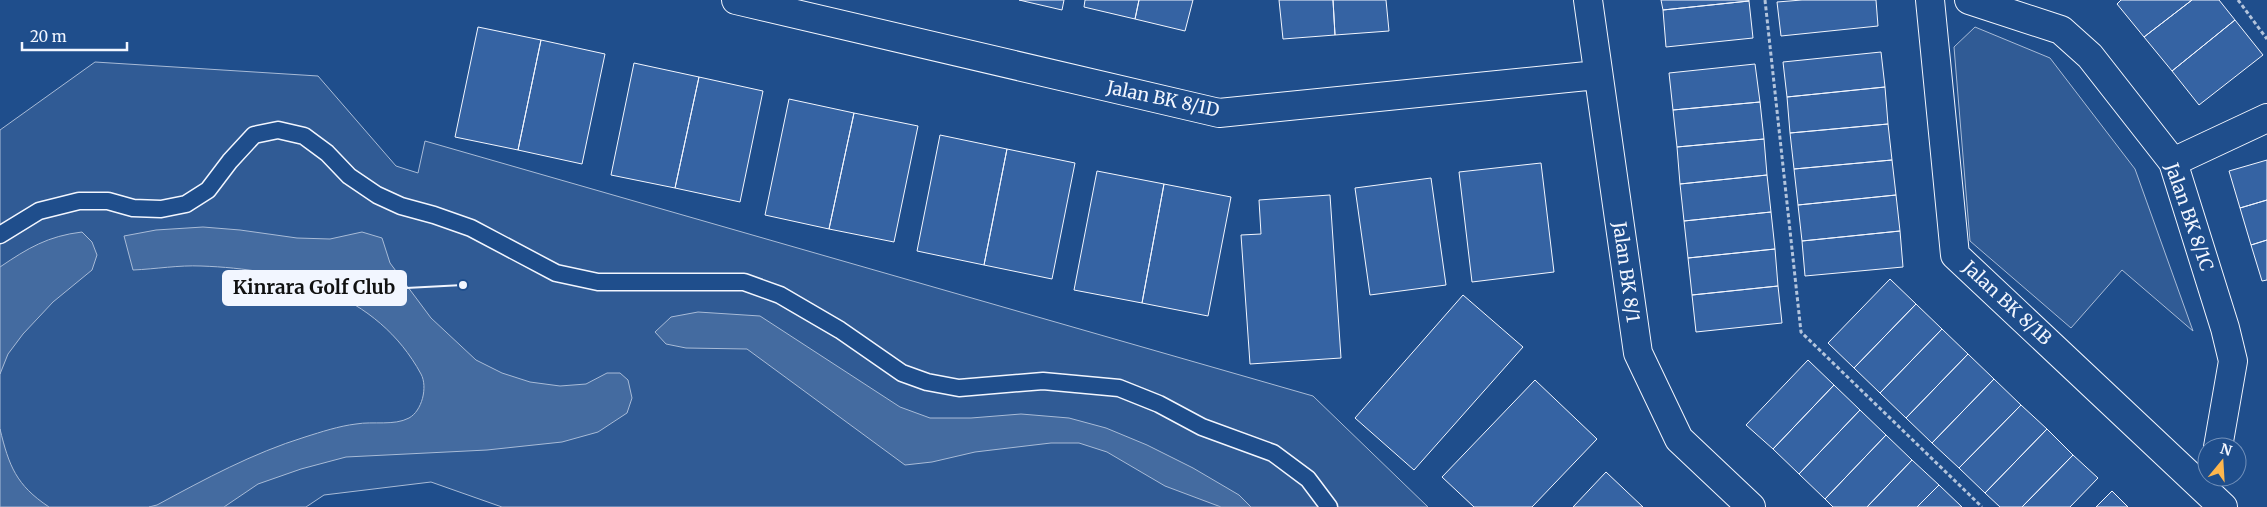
<svg xmlns="http://www.w3.org/2000/svg" width="2267" height="507" font-family="Merriweather,serif">
<style>
.built{fill:#305b95;stroke:#a8bbd7}
.water{fill:#446ba0;stroke:#a8bbd7}
.building{fill:#3563a3;stroke:#f2f6ff}
.lines{fill:none;stroke-linecap:round;stroke-linejoin:round}
.service-casing{stroke:#f2f6ff;stroke-width:19}
.minor-casing{stroke:#f2f6ff;stroke-width:30}
.path{stroke:#b3c4dc;stroke-width:3;stroke-dasharray:4 2.5;stroke-linecap:butt}
.service{stroke:#1f4e8c;stroke-width:16}
.minor{stroke:#1f4e8c;stroke-width:28}
.labels{text-anchor:middle;stroke-width:4;stroke-linejoin:round;paint-order:stroke}
.street-label{font-size:18px;fill:#f2f6ff;stroke:#1f4e8c}
.leader{fill:none;stroke:#f2f6ff;stroke-width:2}
.callout-dot{fill:#f2f6ff;stroke:#1f4e8c;stroke-width:2}
.callout{fill:#f2f6ff;stroke:#f2f6ff;stroke-width:2}
.callout-label{font-size:19px;text-anchor:middle;font-weight:bold;fill:#111}
</style>
<rect width="100%" height="100%" fill="#1f4e8c"/>
<!-- built -->
<path class="built" d="M1975,27L2050,58L2135,169L2193,331L2122,270L2071,328L1970,241L1954,47Z
M95,62L318,76L396,166L418,173L425,141L1313,396L1428,507H502L431,482L324,495L306,507H0V130Z"/>
<!-- water -->
<path class="water" d="M203,227L240,230L297,238L330,239L362,232L382,238L390,263L431,318L476,360L502,373L530,382L560,386L586,384L607,373H620L628,380L632,398L627,413L598,432L562,442L487,450L346,457L301,469L258,484L224,507H149L157,505C205,479 253,453 305,437C321,432 339,426 356,424C373,421 394,426 409,418C422,411 428,387 421,374C377,293 288,269 201,266C179,265 156,269 133,270L124,236L156,230Z
M82,232L92,242L97,255L92,270L53,302L23,334L8,354L0,374V267C28,248 48,236 82,232Z
M698,312L760,316L900,407L930,418H971L1021,414L1069,418L1106,428L1147,445L1193,468L1239,495L1251,507H1221L1165,486L1107,452L1079,443H1051L975,452L932,462L905,465L747,349L686,348L666,344L655,332L671,317Z
M0,429C9,466 16,485 49,507H0Z"/>
<!-- building -->
<path class="building" d="M1019,0H1064L1062,10Z
M1085,0H1139L1135,19L1084,7Z
M1139,0H1193L1185,31L1135,19Z
M1279,0H1333L1335,35L1283,39Z
M1333,0H1386L1389,31L1335,35Z
M1661,0H1749V1L1663,10Z
M1802,0H1876L1878,26L1781,36L1777,2Z
M2121,0H2192L2144,37L2117,4Z
M2192,0H2219L2235,20L2172,71L2144,37Z
M1749,1L1753,38L1666,47L1663,10Z
M2235,20L2263,55L2199,105L2172,71Z
M478,27L541,40L518,150L455,137Z
M541,40L605,54L582,164L518,150Z
M1881,52L1885,87L1787,97L1783,62Z
M634,63L699,77L675,188L611,175Z
M1755,64L1760,102L1673,110L1669,73Z
M699,77L763,91L740,202L675,188Z
M1885,87L1888,124L1790,133L1787,97Z
M789,99L854,113L829,229L765,215Z
M1760,102L1764,139L1677,147L1673,110Z
M854,113L918,126L894,242L829,229Z
M1888,124L1892,160L1794,169L1790,133Z
M940,135L1007,149L984,265L917,251Z
M1764,139L1767,175L1680,184L1677,147Z
M1007,149L1075,163L1052,279L984,265Z
M1892,160L1896,195L1798,205L1794,169Z
M2267,160V200L2240,208L2229,171Z
M1541,163L1554,272L1472,282L1459,172Z
M1097,171L1164,184L1142,303L1074,290Z
M1767,175L1771,212L1684,221L1680,184Z
M1431,178L1446,285L1370,295L1355,188Z
M1164,184L1231,197L1208,316L1142,303Z
M1330,195L1341,358L1250,364L1241,235L1261,234L1259,200Z
M1896,195L1900,231L1802,241L1798,205Z
M2267,200V240L2251,245L2240,208Z
M1771,212L1775,249L1688,258L1684,221Z
M1900,231L1903,267L1805,276L1802,241Z
M2267,240V280L2262,281L2251,245Z
M1775,249L1778,286L1692,295L1688,258Z
M1890,279L1916,304L1854,368L1828,343Z
M1778,286L1782,323L1696,332L1692,295Z
M1463,295L1523,347L1414,470L1355,418Z
M1916,304L1942,329L1880,393L1854,368Z
M1942,329L1968,354L1906,418L1880,393Z
M1968,354L1994,379L1932,443L1906,418Z
M1808,360L1834,385L1773,449L1746,425Z
M1994,379L2021,405L1959,468L1932,443Z
M1535,380L1597,439L1532,507H1474L1442,477Z
M1834,385L1860,410L1799,474L1773,449Z
M2021,405L2047,429L1985,493L1959,468Z
M1860,410L1886,435L1825,499L1799,474Z
M2047,429L2073,455L2022,507H2000L1985,493Z
M1886,435L1912,460L1867,507H1833L1825,499Z
M2073,455L2098,478L2070,507H2022Z
M1912,460L1939,485L1917,507H1867Z
M1606,472L1643,507H1573Z
M1939,485L1962,507H1917Z
M2112,491L2128,507H2096Z"/>
<g class="lines">
<!-- service casing -->
<g class="service-casing">
<path id="service" d="M0,235L39,211L79,201H108L133,208L161,209L186,204L208,190L230,161L254,135L278,130L304,136L327,153L349,176L377,195L401,206L434,215L471,228L556,273L598,282H744L780,295L840,330L902,373L927,382L959,388L1043,381L1119,388L1159,404L1202,427L1273,453L1308,479L1329,507"/>
</g>
<!-- minor casing -->
<g class="minor-casing">
<path id="minor" d="M736,0L1219,113L1597,75
M1588,0L1638,353L1679,439L1751,507
M1930,0L1955,255L2223,507
M1969,0L2061,30L2090,56L2173,162L2225,328L2233,361L2218,447
M2173,162L2267,118"/>
</g>
<!-- path -->
<path class="path" d="M1765,0L1801,332L1982,507
M2238,0L2267,39"/>
<!-- service -->
<use href="#service" class="service"/>
<!-- minor -->
<use href="#minor" class="minor"/>
</g>
<g class="labels">
<!-- street labels -->
<g class="street-label">
<text transform="translate(1163 99) rotate(12)" y="6">Jalan BK 8/1D</text>
<text transform="translate(2189 217) rotate(71)" y="6">Jalan BK 8/1C</text>
<text transform="translate(1626 272) rotate(82)" y="6">Jalan BK 8/1</text>
<text transform="translate(2007 303) rotate(43)" y="6">Jalan BK 8/1B</text>
</g>
</g>
<!-- callouts -->
<path class="leader" d="M463 285L406 288"/>
<circle class="callout-dot" cx="463" cy="285" r="5"/>
<rect class="callout" x="223" y="271" width="183" height="34" rx="5"/>
<g class="callout-label">
<text x="314" y="294">Kinrara Golf Club</text>
</g>
<!-- north arrow -->
<g transform="translate(2222 462) rotate(18)"><circle r="24" fill="#1f4e8c" stroke="#7391ba"/>
<path d="M0-4L9 19L0 12L-9 19Z" fill="#ffb74d"/>
<text y="-8" font-size="14" font-weight="bold" text-anchor="middle" fill="#f2f6ff">N</text>
</g>
<!-- scale -->
<path d="M22 42v8h105v-8" fill="none" stroke="#f2f6ff" stroke-width="2.5"/>
<text x="30" y="42" font-size="15" fill="#f2f6ff" stroke="#1f4e8c" stroke-width="4" paint-order="stroke">20 m</text>
</svg>
